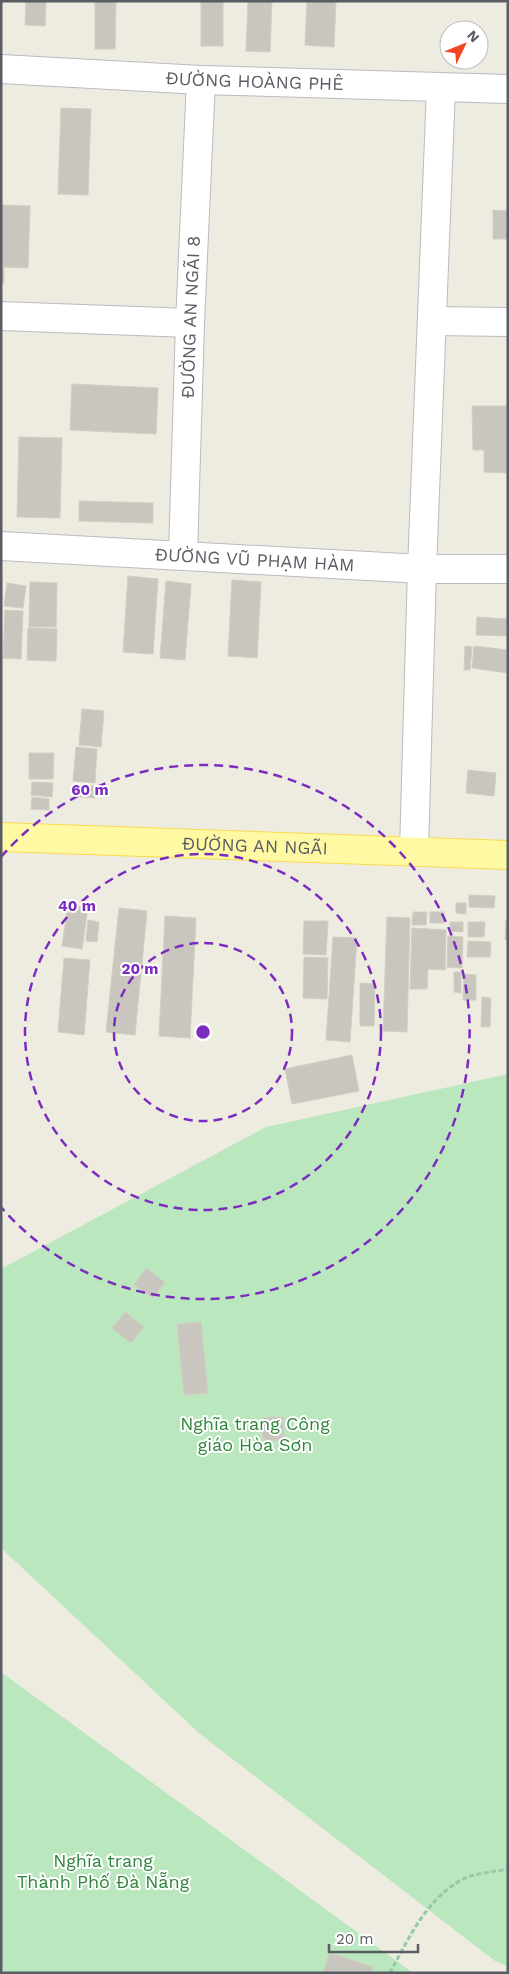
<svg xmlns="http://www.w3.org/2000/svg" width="509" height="1974" font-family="'Work Sans',sans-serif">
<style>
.green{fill:#bbe7bf}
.building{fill:#c8c6be;stroke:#d2cebf}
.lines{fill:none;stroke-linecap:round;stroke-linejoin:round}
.minor-casing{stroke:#b9bbc1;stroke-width:30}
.major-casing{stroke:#fada4e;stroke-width:30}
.path{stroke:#94c8a8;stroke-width:3;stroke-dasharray:5 2.5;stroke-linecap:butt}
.minor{stroke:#fff;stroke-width:28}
.major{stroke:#fff9a4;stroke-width:28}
.ring{fill:none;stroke:#7b2cbf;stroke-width:2.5;stroke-dasharray:9 6}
.labels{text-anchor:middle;stroke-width:4;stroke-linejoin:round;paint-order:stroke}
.street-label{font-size:18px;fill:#595d63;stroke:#fff}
.park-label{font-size:18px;fill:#2f853b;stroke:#fff}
.centre{fill:#7b2cbf;stroke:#fff;stroke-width:2.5}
.ring-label{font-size:15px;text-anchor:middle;font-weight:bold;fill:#7b2cbf;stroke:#fff;stroke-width:4;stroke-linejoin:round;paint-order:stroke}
</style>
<rect width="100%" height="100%" fill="#eeece1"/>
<!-- green -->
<path class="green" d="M508,1074V1967L495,1961L200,1734L1,1548V1269L266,1127Z
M1,1672L413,1973H1Z"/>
<!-- building -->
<path class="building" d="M26,1H46L45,26L25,25Z
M95,1H116L115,49H95Z
M201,1H223V46H201Z
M248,1H272L270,52L246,51Z
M307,1H336L334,47L305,45Z
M61,108L91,109L88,195L58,194Z
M1,205L30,206L28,268L4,267V283H1Z
M493,210L508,211V239H493Z
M72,384L158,388L156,434L70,430Z
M472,406H508V473L484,472V450H473Z
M19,437L62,438L60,518L17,517Z
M79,501L153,503V523L79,521Z
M128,576L158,579L153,654L123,652Z
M232,580L261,582L257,658L228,656Z
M166,581L191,584L185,660L160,658Z
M30,582L57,583L56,627H29Z
M7,583L26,586L23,608L4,606Z
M5,610L23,611L21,659L3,658Z
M477,617L508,619V636L476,635Z
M28,628L57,629L56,661L27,660Z
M465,646L472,647L470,670H464Z
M474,646L508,650V673L472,668Z
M82,709L104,711L101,747L79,745Z
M76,747L97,749L95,783L73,781Z
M29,753H54L53,779H29Z
M468,770L496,773L494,796L466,793Z
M32,782L53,783L52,797L31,795Z
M74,785L95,786V798L73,796Z
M32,797L49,799V810L31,809Z
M469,895L495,896L494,908L469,907Z
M456,903H466V914L456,913Z
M68,905L88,907L82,949L62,946Z
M119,908L147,911L135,1035L106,1032Z
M413,912H427L426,925H412Z
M430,912H444V923H430Z
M165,916L196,918L190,1038L159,1036Z
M387,917L410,918L407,1032L383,1031Z
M88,920L99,922L97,942L86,941Z
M506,920H508V940H505Z
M304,921H328L326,955L303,954Z
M450,922H463V932L450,931Z
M468,922H485L484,937H468Z
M412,928L446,930L445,970L428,969L427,989H410Z
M448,936L463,937L462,968L447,967Z
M333,937L357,938L350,1042L326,1040Z
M468,941L491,942L490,957H467Z
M304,957L328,958L327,999L303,998Z
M64,958L90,960L84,1035L58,1032Z
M454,972H461V993L454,992Z
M464,974L476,975V1000H463Z
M360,983L375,984L374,1026H360Z
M482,997L491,998L490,1027H481Z
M352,1055L359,1091L292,1104L285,1069Z
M146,1268L165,1282L153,1298L134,1285Z
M125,1312L144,1327L131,1343L112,1328Z
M201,1322L208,1393L184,1395L177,1324Z
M283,1417L284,1440H263L262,1418Z
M330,1953L373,1967L371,1973H323Z"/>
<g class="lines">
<!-- minor casing -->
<g class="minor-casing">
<g id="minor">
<path id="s1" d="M1,69L201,80L508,89"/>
<path d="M1,316L190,323"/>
<path d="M432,321L508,322"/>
<path id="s2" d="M1,546L422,569H508"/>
<path id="s3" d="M183,555L190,323L201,80"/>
<path d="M414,852L422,569L441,88"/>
</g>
</g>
<!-- major casing -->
<g class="major-casing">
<g id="major">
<path id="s4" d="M1,837L508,855"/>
</g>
</g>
<!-- path -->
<path class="path" d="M390,1973C408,1939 427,1898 463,1879C475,1873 494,1872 508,1869"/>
<!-- minor -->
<use href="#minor" class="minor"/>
<!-- major -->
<use href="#major" class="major"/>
</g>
<!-- distance rings -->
<g class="ring">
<circle cx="203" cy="1032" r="89"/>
<circle cx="203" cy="1032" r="178"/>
<path d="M1 857A267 267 0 1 1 1 1207"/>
</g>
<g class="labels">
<!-- street labels -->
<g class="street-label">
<text dy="6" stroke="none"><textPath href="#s1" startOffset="254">ĐƯỜNG HOÀNG PHÊ</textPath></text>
<text dy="6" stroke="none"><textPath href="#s3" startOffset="238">ĐƯỜNG AN NGÃI 8</textPath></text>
<text dy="6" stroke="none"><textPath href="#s2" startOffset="254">ĐƯỜNG VŨ PHẠM HÀM</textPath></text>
<text dy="6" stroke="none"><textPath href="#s4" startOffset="254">ĐƯỜNG AN NGÃI</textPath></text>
</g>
<!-- park labels -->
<g class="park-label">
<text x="255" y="1430">Nghĩa trang Công<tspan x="255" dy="21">giáo Hòa Sơn</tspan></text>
<text x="103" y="1867">Nghĩa trang<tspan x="103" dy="21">Thành Phố Đà Nẵng</tspan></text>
</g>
</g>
<circle cx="203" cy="1032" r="8" class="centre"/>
<g class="ring-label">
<text x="90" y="795">60 m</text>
<text x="77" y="911">40 m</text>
<text x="140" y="974">20 m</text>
</g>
<!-- border -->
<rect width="509" height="1974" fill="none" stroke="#595d63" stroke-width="5"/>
<!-- north arrow -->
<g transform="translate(464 45) rotate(47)"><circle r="24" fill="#ffffff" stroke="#bdbec1"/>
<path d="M0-4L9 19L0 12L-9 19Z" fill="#f34521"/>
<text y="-8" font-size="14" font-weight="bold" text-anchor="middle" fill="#595d63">N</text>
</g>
<!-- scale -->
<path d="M329 1944v8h89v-8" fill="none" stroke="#595d63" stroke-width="2.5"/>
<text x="336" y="1944" font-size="15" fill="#595d63" stroke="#ffffff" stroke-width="4" paint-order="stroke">20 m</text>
</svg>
